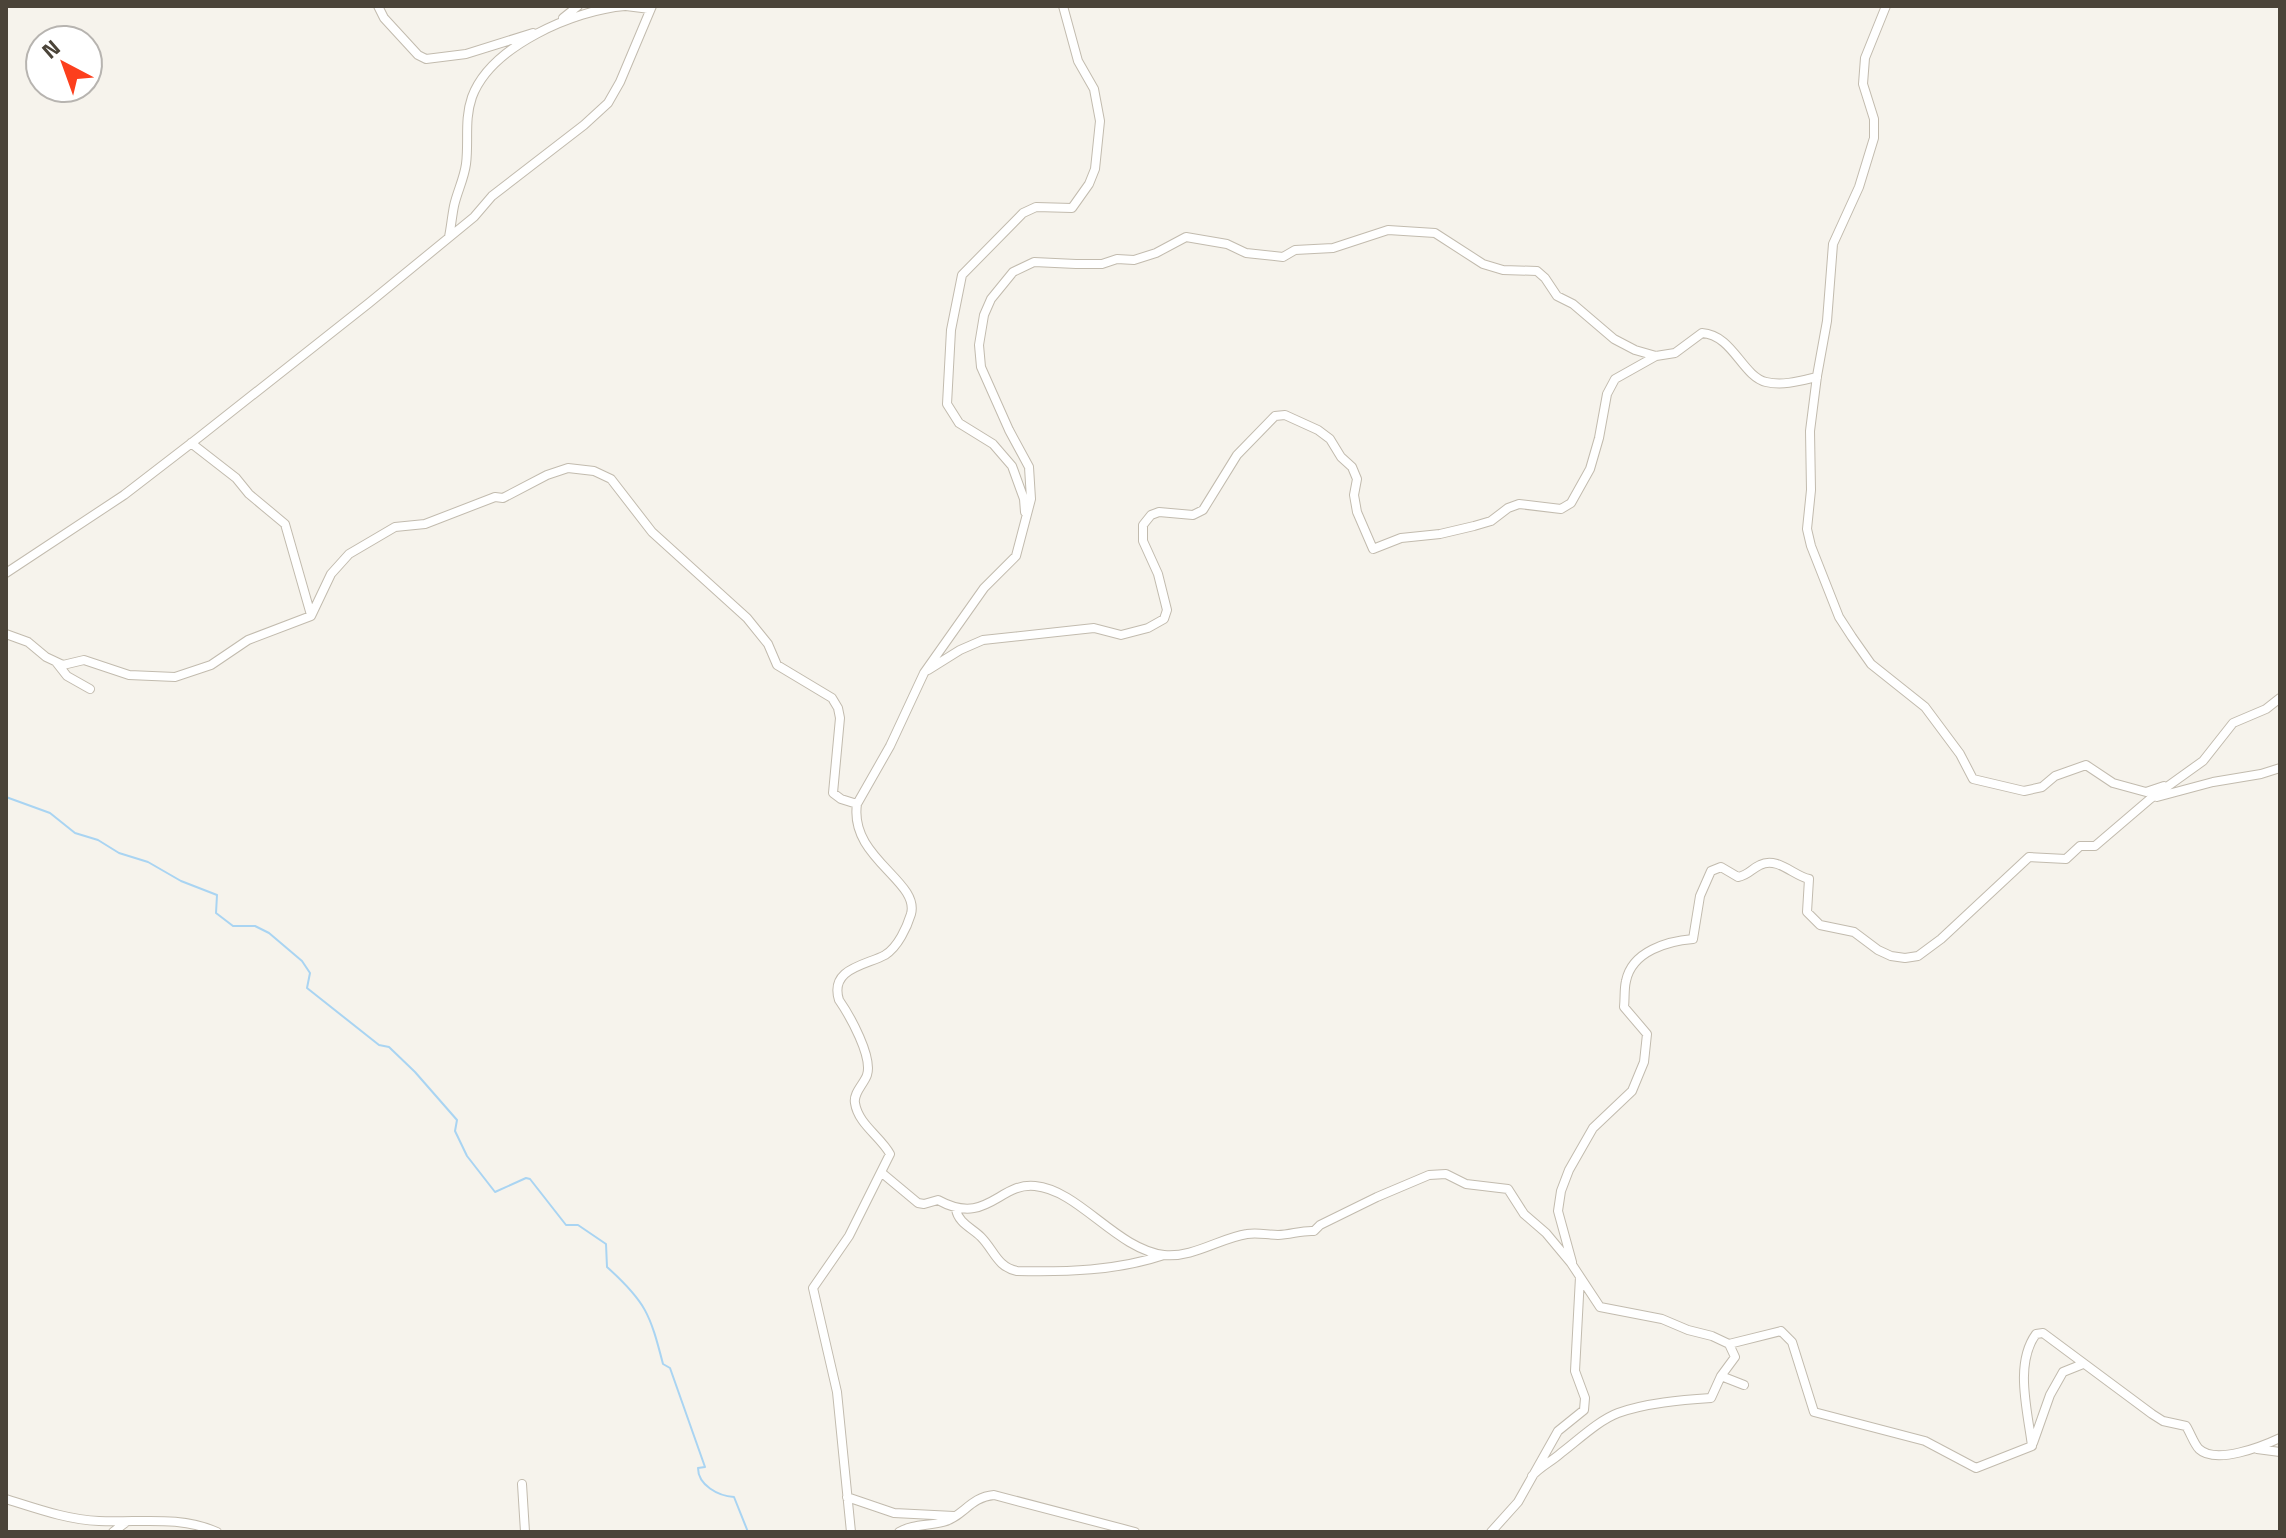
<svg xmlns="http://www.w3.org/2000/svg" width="2286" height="1538" font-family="'Titillium Web',sans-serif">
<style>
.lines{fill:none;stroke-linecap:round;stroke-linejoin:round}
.stream{stroke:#a9d4f2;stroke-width:2}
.minor-casing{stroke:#c2bbae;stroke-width:10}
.minor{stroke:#fff;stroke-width:8}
</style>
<rect width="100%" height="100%" fill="#f6f3ec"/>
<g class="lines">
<!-- stream -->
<path class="stream" d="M6,797L50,813L75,833L98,840L119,853L148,862L181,881L217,895L216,913L233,926H255L269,933L302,961L310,973L307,988L379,1045L389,1047L415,1072L457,1120L455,1131L467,1156L495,1192L526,1178L530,1179L566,1225H578L606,1244L607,1267C646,1302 650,1314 663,1364L670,1368L705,1467L698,1468C698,1485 718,1496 734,1497L748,1532"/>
<!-- minor casing -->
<g class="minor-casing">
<path id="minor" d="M378,6L384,18L418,55L426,59L466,54L533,33
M626,6L650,9
M1886,6L1865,58L1863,84L1874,119V138L1859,187L1833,244L1827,321L1817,376L1810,431L1811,490L1807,529L1811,546L1839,617L1852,637L1871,664L1925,707L1960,754L1973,779L2024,791L2042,787L2055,776L2086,765L2113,783L2146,792L2164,786
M563,18L578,6
M449,237C451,227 452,216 454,206C457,192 464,179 466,164C469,141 464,120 472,97C491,46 574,10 625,6
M191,443L236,478L249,494L285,524L311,615
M1025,512L1024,499L1012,466L993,444L959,423L947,404L951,330L962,275L1023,213L1036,207L1072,208L1089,184L1095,169L1100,121L1094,89L1078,61L1063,6
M6,573L124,495L198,438L369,303L474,217L492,196L584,125L608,103L620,82L652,6
M6,634L28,642L46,657L63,665L84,660L129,675L175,677L211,665L248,640L311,616L331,574L349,554L395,527L425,524L495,497L503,498L547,475L568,468L594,471L611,479L652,532L747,618L768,644L777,665L832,698L838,708L840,718L833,793L841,799L857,804C849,858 920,881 911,914C907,927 898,947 885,955C867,965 829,968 839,1000C850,1016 873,1057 867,1075C864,1084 853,1093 855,1103C858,1124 881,1137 890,1154L849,1236L813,1288L837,1392L851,1532
M56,662L67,676L90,689
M928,670L960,650L983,640L1094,628L1121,635L1148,628L1164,619L1167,610L1158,574L1143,541V525L1151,515L1159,512L1193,515L1203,510L1237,455L1275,416L1285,415L1318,430L1330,439L1341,457L1352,467L1357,479L1354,495L1357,512L1373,549L1401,538L1440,534L1474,526L1491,521L1508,508L1519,504L1561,509L1571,503L1590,469L1599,438L1607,394L1615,379L1656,356
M2157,797L2213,782L2261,774L2280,768
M857,804L890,746L924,673L984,588L1016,556L1031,499L1029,467L1009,430L981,367L979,345L984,315L991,299L1013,272L1034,262L1076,264H1102L1117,259L1134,260L1156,253L1186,237L1227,244L1246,253L1283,257L1295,250L1333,248L1388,230L1435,233L1483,264L1503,270L1537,271L1545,278L1557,296L1573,304L1614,339L1635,350L1656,356L1675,353L1702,333C1733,335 1742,376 1766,382C1783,386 1800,381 1817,377
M882,1173L918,1203L924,1204L938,1200C987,1227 999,1182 1035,1186C1079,1190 1116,1249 1164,1255C1193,1258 1220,1238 1247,1234C1258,1232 1267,1235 1278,1235C1290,1235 1302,1230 1314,1231L1320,1225L1377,1197L1429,1175L1446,1174L1466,1184L1508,1189L1524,1214L1546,1233L1571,1263L1600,1307L1662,1319L1688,1330L1712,1336L1729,1344L1735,1357L1721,1376L1711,1398C1681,1400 1646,1403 1618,1413C1599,1420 1577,1441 1561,1453C1551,1462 1541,1466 1532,1476
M956,1209C958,1223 972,1228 981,1237C994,1250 997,1267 1017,1271C1066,1272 1116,1271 1164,1255
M1572,1262L1558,1211L1561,1191L1569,1170L1593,1128L1632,1091L1644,1062L1647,1034L1624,1007C1625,998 1624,989 1626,981C1632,951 1668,941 1693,939L1700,896L1711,871L1721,867L1738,877C1749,875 1751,869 1760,865C1777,856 1794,876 1809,879L1807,912L1820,925L1854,932L1878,950L1891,956L1905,958L1918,956L1941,939L2029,857L2066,859L2080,846H2095L2150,799L2203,761L2233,723L2266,709L2280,698
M1729,1344L1781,1331L1792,1342L1814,1412L1925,1441L1976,1468L2032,1446C2028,1412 2014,1364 2036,1334L2043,1333L2152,1414L2163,1421L2186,1426C2190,1432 2194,1444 2199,1449C2216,1465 2263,1446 2280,1438
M1721,1376L1744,1385
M2033,1443L2050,1395L2063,1372L2083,1364
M2257,1449L2280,1452
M522,1484L525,1532
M847,1497L894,1513L954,1516
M6,1499C35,1508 68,1520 99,1521C138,1523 179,1515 217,1532
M113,1532L125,1523
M899,1532C913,1524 928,1526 943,1522C963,1517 970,1497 994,1495L1135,1532
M1491,1532L1518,1502L1558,1431L1584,1410L1585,1398L1575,1371L1580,1277"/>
</g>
<!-- minor -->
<use href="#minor" class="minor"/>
</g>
<!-- border -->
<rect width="2286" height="1538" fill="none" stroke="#4b4439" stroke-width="16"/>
<!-- north arrow -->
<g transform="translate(64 64) rotate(319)"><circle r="38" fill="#ffffff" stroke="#b7b4b0" stroke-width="2"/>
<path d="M0-6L14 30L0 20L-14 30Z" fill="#fc3f1d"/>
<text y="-12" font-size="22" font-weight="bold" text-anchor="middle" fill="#4b4439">N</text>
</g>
</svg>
